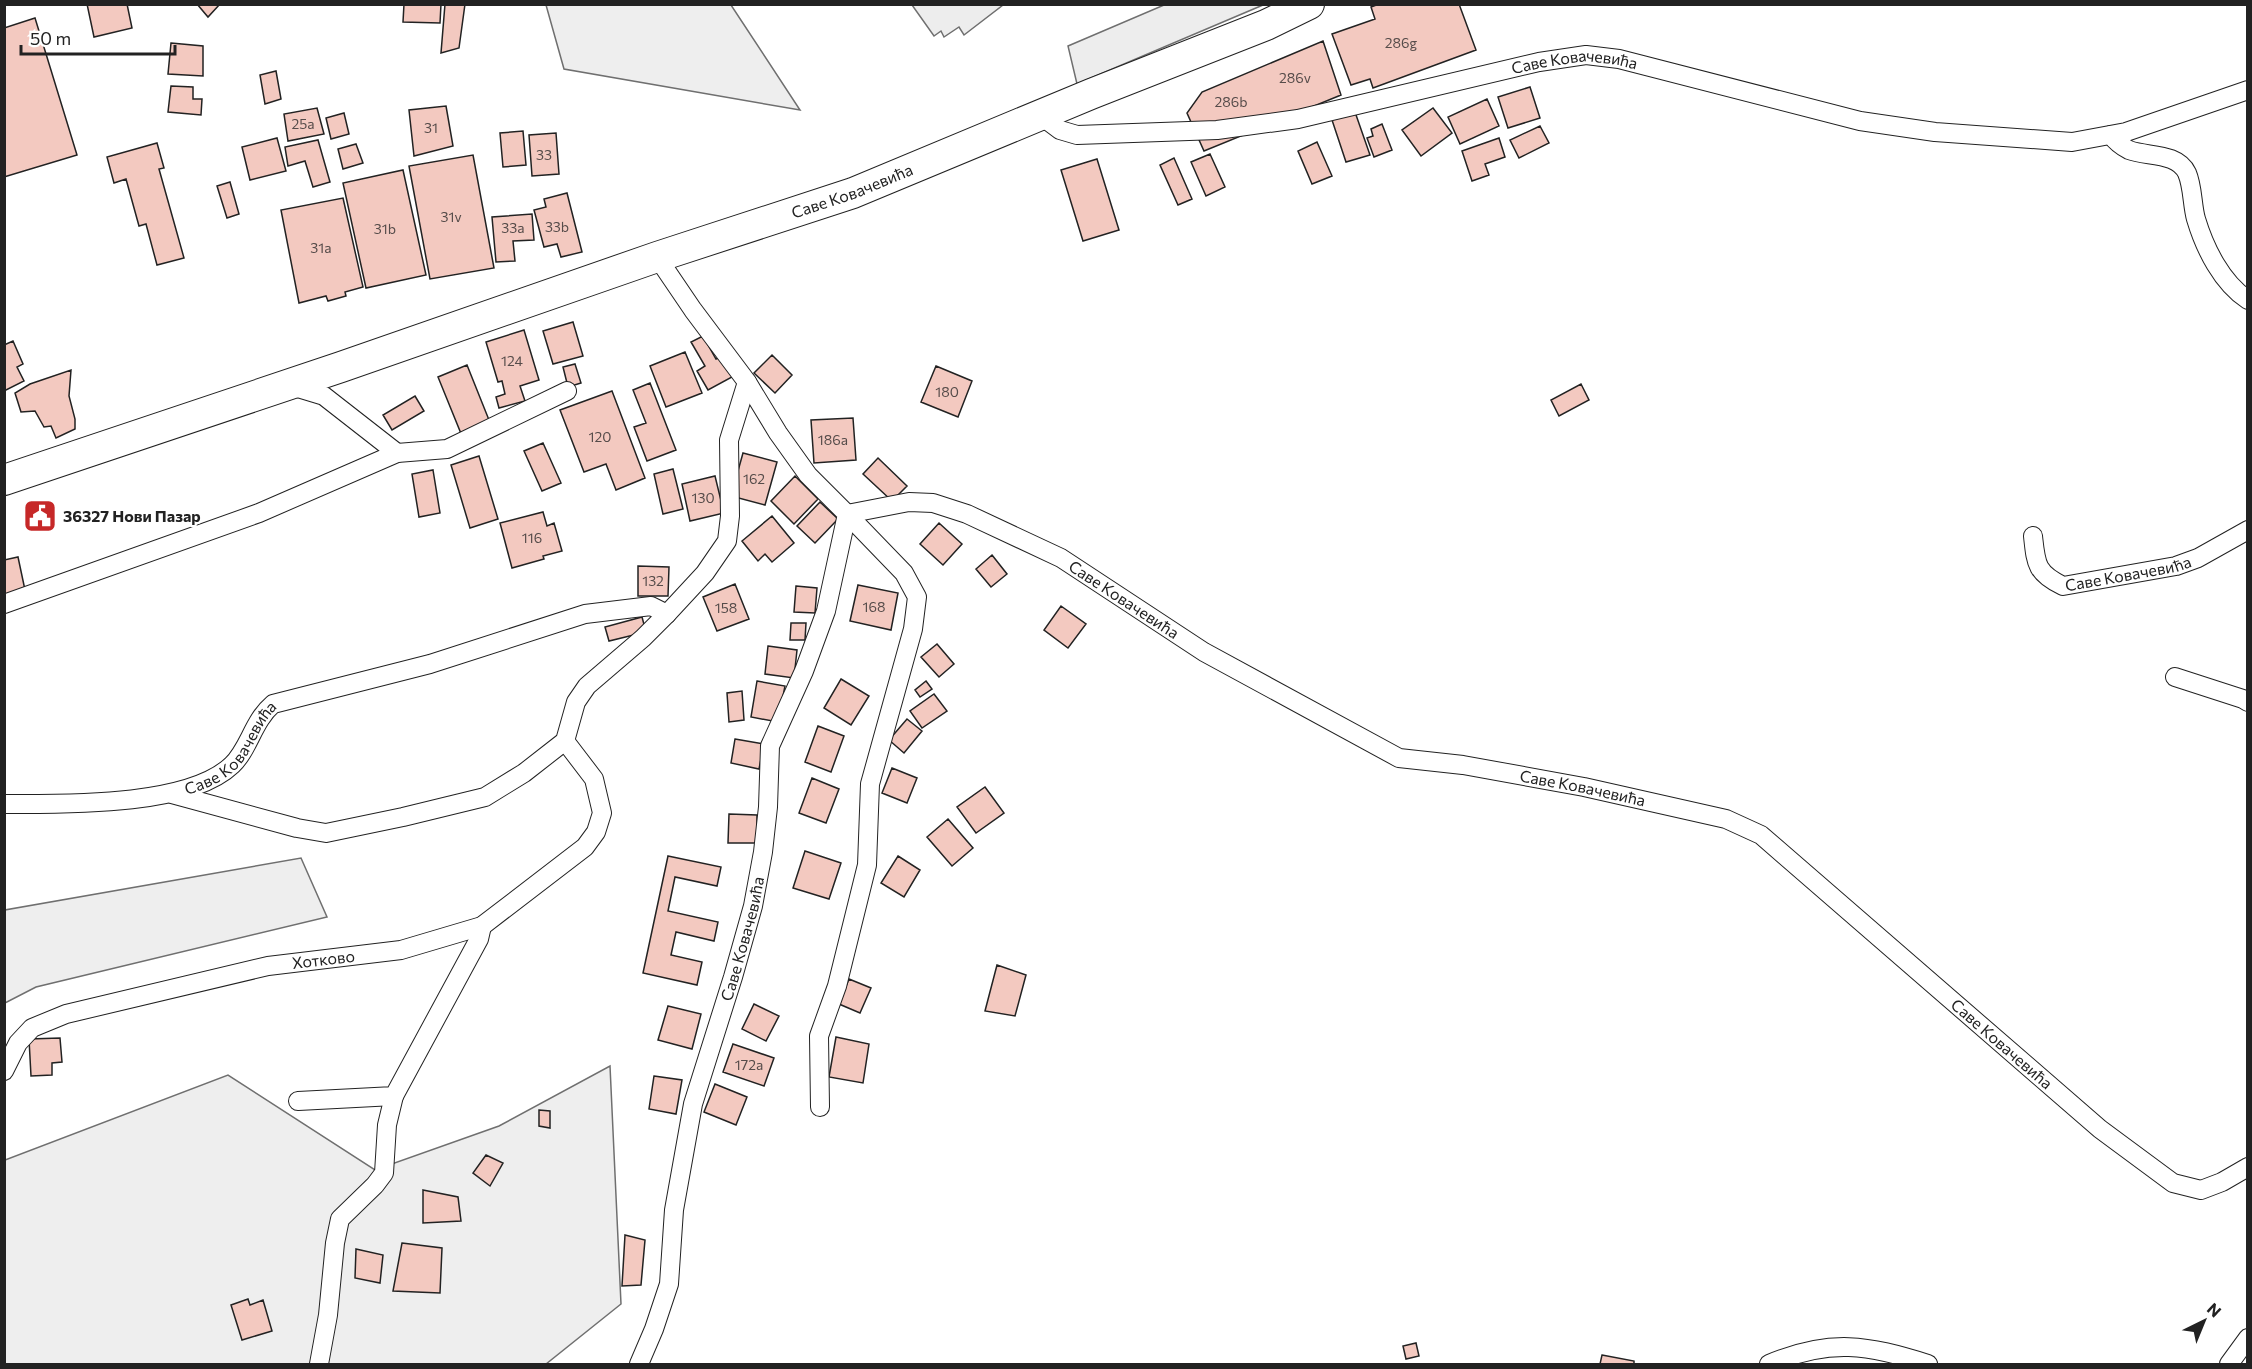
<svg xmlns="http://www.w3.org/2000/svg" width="2252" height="1369" font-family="Commissioner,sans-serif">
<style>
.green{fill:#eee;stroke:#6f6f6f;stroke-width:1.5}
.parking{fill:#ededed;stroke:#6f6f6f;stroke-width:1.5}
.building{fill:#f3c9c0;stroke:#222;stroke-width:1.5}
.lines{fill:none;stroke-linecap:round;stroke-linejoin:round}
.street-casing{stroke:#222;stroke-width:20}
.primary-casing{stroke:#222;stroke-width:32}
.street{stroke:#fff;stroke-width:18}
.primary{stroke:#fff;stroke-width:30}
.labels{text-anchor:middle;stroke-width:4.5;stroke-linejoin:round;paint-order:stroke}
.number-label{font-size:14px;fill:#564c4a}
.street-label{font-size:16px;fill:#222;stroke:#fff}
.poi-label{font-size:16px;font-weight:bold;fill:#222;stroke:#fff;text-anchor:start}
</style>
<rect width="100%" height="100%" fill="#fff"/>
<!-- green -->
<path class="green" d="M546,5H731L800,110L564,69Z
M301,858L327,917L36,987L5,1003V910Z
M610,1066L621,1304L546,1364H5V1160L228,1075L375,1170L499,1126Z"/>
<!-- parking -->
<path class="parking" d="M912,5H1003L964,35L959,27L944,37L941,31L934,36Z
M1164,5H1263L1077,84L1068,46Z"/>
<!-- building -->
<path class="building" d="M87,4H127L132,28L94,37Z
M197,4H220L208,17Z
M404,4H441L440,23L403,22Z
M445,4H465L459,48L441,53Z
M1379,4H1459L1476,50L1373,88L1370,79L1351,85L1332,34L1375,19L1371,7Z
M35,18L77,155L4,177V28Z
M1323,41L1341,95L1204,151L1187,113L1202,92Z
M171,43L203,46V76L168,74Z
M276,71L281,99L265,104L260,75Z
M171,86L193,87V99H202L201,115L168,112Z
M1530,87L1540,118L1508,128L1498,97Z
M1487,99L1499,126L1460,144L1448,117Z
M446,106L453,146L414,156L409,110Z
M317,108L324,134L288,141L284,114Z
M1433,108L1452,133L1421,156L1402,130Z
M1355,112L1370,155L1346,162L1332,120Z
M344,113L349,134L331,139L326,118Z
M1382,124L1392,150L1374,157L1367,138L1373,136L1371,129Z
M1540,126L1549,143L1519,158L1510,140Z
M523,131L526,165L503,167L500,133Z
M556,133L559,174L532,176L529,135Z
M277,138L286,171L250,180L242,147Z
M1499,138L1505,157L1485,164L1489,175L1472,181L1462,151Z
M318,140L330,182L313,187L305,161L288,166L285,147Z
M1317,142L1332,176L1312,184L1298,151Z
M157,143L164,168L159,169L184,258L157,265L146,224L139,226L126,179L114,183L107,157Z
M356,144L363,163L343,169L338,149Z
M1210,154L1225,187L1206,196L1191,162Z
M473,155L494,268L430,279L409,166Z
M1174,158L1192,199L1178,205L1160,165Z
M1097,159L1119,230L1083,241L1061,170Z
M403,170L426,275L366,288L343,183Z
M230,182L239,214L227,218L217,186Z
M567,193L582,252L561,257L557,244L544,247L534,210L546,207L544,199Z
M343,198L363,287L345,292L346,296L328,301L326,296L299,303L281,210Z
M532,214L534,240L513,241L515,261L496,262L492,217Z
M573,322L583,356L553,364L543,331Z
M524,330L539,380L520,386L525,401L499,408L496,397L505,394L502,381L498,382L486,342Z
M703,336L716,359L721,357L732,377L708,390L697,371L705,366L691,342Z
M13,341L23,364L17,367L24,381L4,391V345Z
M685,352L702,393L666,407L650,366Z
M772,355L792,375L775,393L754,373Z
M575,364L581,383L568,387L563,367Z
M467,365L491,425L462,436L438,377Z
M936,366L972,381L958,417L921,402Z
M71,370L69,396L75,419V429L56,438L51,426L44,427L35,411L21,412L15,393L30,384Z
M650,383L676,450L647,461L634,427L646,423L633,390Z
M1581,384L1589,400L1559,416L1551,400Z
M612,391L645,478L616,490L606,464L584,472L560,410Z
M415,396L424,411L392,430L383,415Z
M853,418L856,460L814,463L811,420Z
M543,443L561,483L542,491L524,451Z
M743,453L777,462L765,505L731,496Z
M479,456L498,519L470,528L451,465Z
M878,458L907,486L892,501L863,474Z
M673,469L683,509L663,514L654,474Z
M433,470L440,513L419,517L412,474Z
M715,476L724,513L690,521L682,484Z
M795,476L818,499L794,524L771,501Z
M820,502L838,519L815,543L797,526Z
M543,512L547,526L554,523L562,551L543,556L544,559L512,568L500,523Z
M772,516L794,543L772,562L765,554L758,561L742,541Z
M939,523L962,544L943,565L920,544Z
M992,555L1007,574L991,587L976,569Z
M18,557L25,590L4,597V560Z
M638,566L669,567L668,596H638Z
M735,584L749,619L717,631L703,597Z
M858,585L898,593L891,630L850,621Z
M796,586L817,588L815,613L794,612Z
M1061,606L1086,624L1068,648L1044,630Z
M642,617L646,632L609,641L605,627Z
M791,623H806L805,640H790Z
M937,644L954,664L939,677L921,657Z
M768,646L797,650L794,678L765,674Z
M841,679L869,696L851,725L824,708Z
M757,681L785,686L778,722L751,717Z
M926,681L932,689L920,697L915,690Z
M742,691L744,720L729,722L727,693Z
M934,694L947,711L922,728L910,711Z
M907,719L922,731L904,753L889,740Z
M818,726L844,736L831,772L805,762Z
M735,739L764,744L759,769L731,763Z
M892,768L917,778L907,803L882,793Z
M812,778L839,789L826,823L799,813Z
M985,787L1004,813L976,833L957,807Z
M729,814L757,815V843H728Z
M948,819L973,848L952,866L927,837Z
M805,851L841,863L829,899L793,888Z
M668,856L721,867L717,886L675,877L668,911L718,922L714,941L676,932L671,955L702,962L697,985L643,973Z
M898,856L920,870L904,897L881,883Z
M997,965L1026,975L1015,1016L985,1011Z
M849,979L871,988L860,1013L839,1004Z
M754,1004L779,1016L766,1041L742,1029Z
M668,1006L701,1014L692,1049L658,1040Z
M836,1037L869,1044L863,1083L829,1077Z
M60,1038L62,1062L52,1063V1075L31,1076L29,1039Z
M733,1044L774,1058L764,1086L723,1072Z
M654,1076L682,1080L676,1114L649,1109Z
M715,1084L747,1097L736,1125L704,1112Z
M539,1110L550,1111V1128L539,1126Z
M486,1155L503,1163L490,1186L473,1173Z
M423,1190L458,1197L461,1221L423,1223Z
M625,1235L645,1240L641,1285L622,1286Z
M402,1243L442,1248L440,1293L393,1291Z
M356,1249L383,1255L380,1283L355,1278Z
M248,1299L250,1305L263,1300L272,1331L242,1340L231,1305Z
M1416,1343L1419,1356L1406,1359L1403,1346Z
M1602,1355L1634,1361V1364H1600Z"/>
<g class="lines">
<!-- street casing -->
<g class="street-casing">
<g id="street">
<path id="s1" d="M1040,115L1060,130L1077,135L1217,130L1298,119L1539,62L1586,55L1619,59L1860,121L1935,132L2072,142L2126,132L2248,90"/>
<path d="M2111,135C2116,142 2121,146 2129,150C2147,157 2177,152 2187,173C2193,187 2192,205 2196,219C2205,249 2222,283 2248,300"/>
<path d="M291,386L324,396L397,453"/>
<path id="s2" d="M847,514L909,502L933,503L967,514L1061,558L1204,652L1399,758L1463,765L1584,787L1726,819L1761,835L2100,1129L2173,1183L2201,1190L2222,1182L2248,1167"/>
<path id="s3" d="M2033,536C2036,564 2036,573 2063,586L2176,566L2198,558L2248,530"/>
<path d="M4,604L259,513L397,453L447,449L567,391"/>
<path d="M2175,677L2243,699L2248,702"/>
<path d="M172,794L297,828L326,833L403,817L485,797L524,773L565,741L576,702L587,686L643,638L667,614L705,573L727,541L730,516L729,440L747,382"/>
<path id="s4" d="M4,804C64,804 188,807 232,765C249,749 253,721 273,704L430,664L585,614L651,606L667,614"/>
<path id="s5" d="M4,1071L18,1043L32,1028L66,1014L268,966L401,950L482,926L585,847L596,832L602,813L594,779L565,741"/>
<path d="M298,1101L394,1096L479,939L482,926"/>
<path d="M820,1107L819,1036L837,986L867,865L870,784L913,629L917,597L904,573L847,514"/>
<path d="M319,1364L328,1315L335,1243L340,1219L375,1185L384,1173L387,1125L394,1096"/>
<path id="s6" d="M639,1364L654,1329L669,1284L674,1210L693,1104L733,977L753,906L763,852L768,807L770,746L804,671L826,611L847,514L808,475L778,433L747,382L693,310L657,257"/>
<path d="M1769,1364C1831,1338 1867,1345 1928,1364"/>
<path d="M2229,1364L2248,1338"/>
</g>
</g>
<!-- primary casing -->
<g class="primary-casing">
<g id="primary">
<path id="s7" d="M4,480L341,367L657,257L853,193L1091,94L1266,25L1309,4"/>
</g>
</g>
<!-- street -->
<use href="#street" class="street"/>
<!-- primary -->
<use href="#primary" class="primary"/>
</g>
<!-- icons -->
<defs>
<g id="civic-square" transform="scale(1.725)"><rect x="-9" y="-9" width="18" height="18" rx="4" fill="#c62828" stroke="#fff"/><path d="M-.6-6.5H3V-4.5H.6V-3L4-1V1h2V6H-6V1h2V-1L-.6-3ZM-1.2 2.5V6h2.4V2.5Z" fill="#fff"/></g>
</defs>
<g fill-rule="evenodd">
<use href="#civic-square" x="40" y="516"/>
</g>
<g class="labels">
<!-- number labels -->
<g class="number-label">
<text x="1401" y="48">286g</text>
<text x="1295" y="83">286v</text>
<text x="1231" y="107">286b</text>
<text x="303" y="129">25a</text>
<text x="431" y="133">31</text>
<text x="544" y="160">33</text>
<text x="451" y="222">31v</text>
<text x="557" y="232">33b</text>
<text x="513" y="233">33a</text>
<text x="385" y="234">31b</text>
<text x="321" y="253">31a</text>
<text x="512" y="366">124</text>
<text x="947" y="397">180</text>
<text x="600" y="442">120</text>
<text x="833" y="445">186a</text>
<text x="754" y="484">162</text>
<text x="703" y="503">130</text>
<text x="532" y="543">116</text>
<text x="653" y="586">132</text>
<text x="874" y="612">168</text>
<text x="726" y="613">158</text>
<text x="749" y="1070">172a</text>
</g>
<!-- street labels -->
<g class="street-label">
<text dy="6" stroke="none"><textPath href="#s1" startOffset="548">Саве Ковачевића</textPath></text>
<text dy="6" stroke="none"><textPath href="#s7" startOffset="896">Саве Ковачевића</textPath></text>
<text dy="6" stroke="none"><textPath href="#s3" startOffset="129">Саве Ковачевића</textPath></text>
<text dy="6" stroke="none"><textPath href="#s2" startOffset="302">Саве Ковачевића</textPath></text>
<text dy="6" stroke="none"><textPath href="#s4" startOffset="246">Саве Ковачевића</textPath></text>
<text dy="6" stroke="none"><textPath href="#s2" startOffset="806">Саве Ковачевића</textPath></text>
<text dy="6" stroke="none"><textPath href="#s6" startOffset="440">Саве Ковачевића</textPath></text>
<text dy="6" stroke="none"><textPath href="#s5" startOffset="352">Хотково</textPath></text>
<text dy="6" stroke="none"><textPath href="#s2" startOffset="1310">Саве Ковачевића</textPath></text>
</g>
<!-- poi labels -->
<g class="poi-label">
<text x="63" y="522">36327 Нови Пазар</text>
</g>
</g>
<!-- border -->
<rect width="2252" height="1369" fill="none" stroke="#222222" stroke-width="12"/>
<!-- north arrow -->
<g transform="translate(2204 1321) rotate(43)" stroke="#ffffff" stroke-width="4.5" paint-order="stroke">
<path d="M0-4.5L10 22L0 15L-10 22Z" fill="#222222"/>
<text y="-9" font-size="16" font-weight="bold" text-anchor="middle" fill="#222222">N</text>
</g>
<!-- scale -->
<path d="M21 45v9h154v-9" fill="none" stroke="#222222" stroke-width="3"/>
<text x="30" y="45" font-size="18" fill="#222222" stroke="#ffffff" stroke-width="4.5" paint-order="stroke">50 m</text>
</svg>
